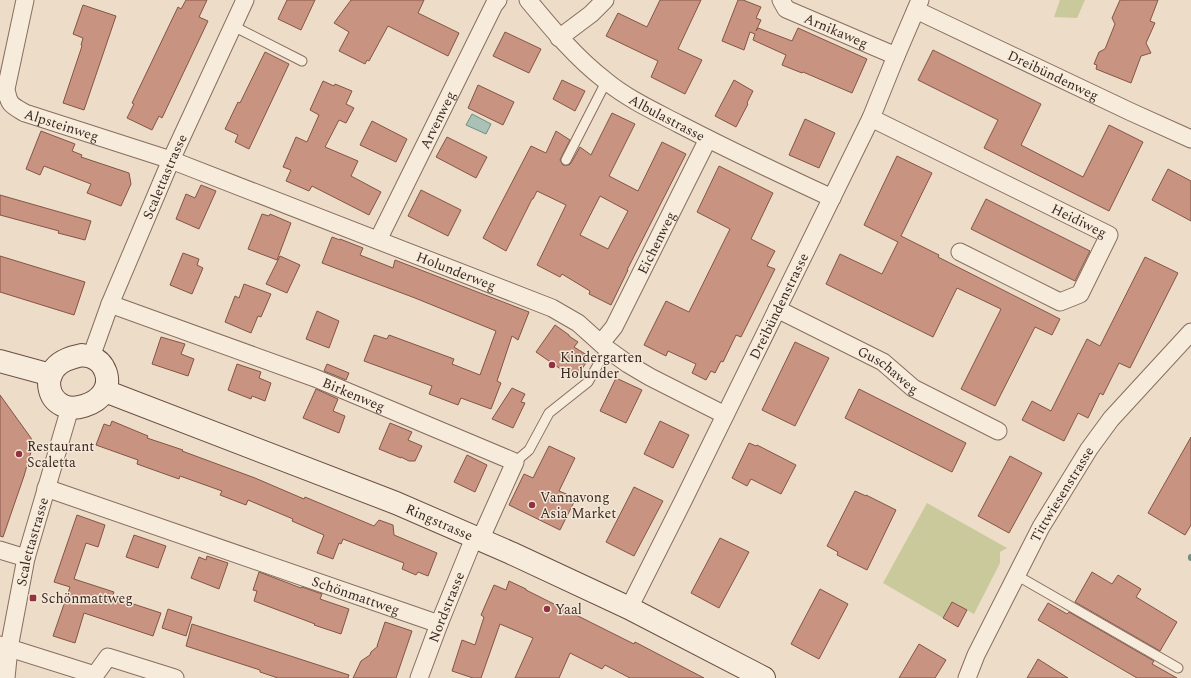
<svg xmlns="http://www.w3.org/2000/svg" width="1191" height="678" font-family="Spectral,serif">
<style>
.green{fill:#cac99c}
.water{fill:#a9c1b6;stroke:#6f8f82}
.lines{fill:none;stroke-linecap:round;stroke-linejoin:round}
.stream{stroke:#6f8f82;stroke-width:6}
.building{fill:#c89380;stroke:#855545;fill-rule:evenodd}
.service-casing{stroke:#876e5e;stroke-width:11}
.minor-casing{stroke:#876e5e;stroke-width:19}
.secondary-casing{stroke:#694f41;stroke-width:24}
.service{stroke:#f7ebdb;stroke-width:9}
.minor{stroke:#f7ebdb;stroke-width:17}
.secondary{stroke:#f7ebdb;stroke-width:22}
.poi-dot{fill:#933140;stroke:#f4e7d7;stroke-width:1.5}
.labels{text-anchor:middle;stroke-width:3;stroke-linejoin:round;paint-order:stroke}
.street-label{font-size:14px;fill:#392921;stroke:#f4e7d7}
.poi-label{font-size:14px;fill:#392921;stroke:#f4e7d7;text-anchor:start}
</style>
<rect width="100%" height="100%" fill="#ecdcc8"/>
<!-- green -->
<path class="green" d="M1060,0H1085L1077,18L1054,17Z
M927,503L1007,548L1000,552V563L974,614L952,602L943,618L883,583Z"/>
<!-- water -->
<path class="water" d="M472,114L491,124L486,134L466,125Z"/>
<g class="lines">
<!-- stream -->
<path class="stream" d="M1191,558V557"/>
</g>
<!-- building -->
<path class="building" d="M186,0H207L199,17L208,21L162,118L159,116L152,130L127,118L134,104L132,103L178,7L181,9Z
M287,0H315L301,30L278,19Z
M351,0H424L418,13L459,33L448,56L388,26L369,61L367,60L365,64L339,51L349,32L334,23Z
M660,0H701L678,49L702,60L685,94L651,77L658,61L606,36L618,13L647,27Z
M738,0H743L761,7L756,18L761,20L756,31L758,28L792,41L798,28L867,59L852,93L803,72L802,73L782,65L786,55L753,40L755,34L750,32L744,50L722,41Z
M1120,0H1158L1150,21L1155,23L1146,43L1151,53L1141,56L1131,83L1096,69L1097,65L1094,64L1099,52L1105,49L1115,24L1112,18Z
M83,5L116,16L84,110L63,103L82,46L81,45L83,38L73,34Z
M505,32L541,49L529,73L493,56Z
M933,50L1041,104L1021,145L1083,177L1109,125L1143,142L1109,211L984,148L998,120L918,80Z
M265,52L289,64L249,149L235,142L238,135L225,129L238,102L240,103Z
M562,80L585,91L575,111L553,99Z
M734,80L753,91L747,103L748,104L736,127L715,116Z
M323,81L334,86L335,84L352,91L346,104L354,108L346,123L339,120L325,147L358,161L351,176L381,192L369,215L312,186L309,191L286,181L291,170L283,167L296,137L307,142L319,115L310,110Z
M478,85L514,102L503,125L468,108Z
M612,113L635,124L609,176L638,191L662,142L686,154L627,270H628L611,305L589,294L590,291L562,274L560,277L537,265L566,205L537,191L533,199H532L506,251L483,238L531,146L546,153L556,131L570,140L560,160L563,165H569L571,163L580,147L591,155ZM600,196L628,211L608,249L580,235Z
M805,119L835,133L819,168L789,155Z
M372,121L407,139L396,162L360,145Z
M41,131L75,144L72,151L82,155L81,157L129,173L131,184L121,206L87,193L91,184L44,166L40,175L26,169Z
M447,137L487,157L476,178L436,157Z
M897,156L932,173L901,236L939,255L938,257L1060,319L1052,335L1035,327L995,406L961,389L1001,309L957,288L933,337L826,284L840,254L882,274L898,242L864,225Z
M719,166L773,193L751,239L775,251L767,266L775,269L741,337L736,335L723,362L721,361L715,373L711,371L706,380L692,373L696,364L668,351L666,356L644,345L666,301L689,312L730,229L697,212Z
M1168,169L1191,181V221L1152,200Z
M201,185L216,191L199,229L176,219L186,194L195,198Z
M421,190L461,210L448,236L408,216Z
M0,195L91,221L85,240L58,233L59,231L0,215Z
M986,199L1090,251L1075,281L971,229Z
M262,214L269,216L270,214L291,223L277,260L248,249Z
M332,237L340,240V239L363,248L360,255L393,268L395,260L529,312L518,340L512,336L497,381L501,383L491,409L461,398L458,405L429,394L432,386L364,361L374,335L387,339L389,335L454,359L452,364L480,375L496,331L415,298L322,263Z
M183,253L199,259L197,265L203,268L192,294L170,285Z
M0,256L85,282L74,315L0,292Z
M280,256L300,265L287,293L266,284Z
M1145,257L1178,273L1130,368L1119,363L1103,395L1100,393L1088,418L1078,413L1064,441L1022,420L1032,401L1051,411L1087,339L1100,346Z
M244,284L271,294L261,317L258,316L251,333L225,322L235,296L239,298Z
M317,311L339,321L329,348L306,339Z
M555,325L569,335V336L578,342L574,347L590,357L575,379L536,352Z
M161,337L185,344L181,354L194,359L188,376L152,364Z
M795,342L829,358L795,426L762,410Z
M237,364L261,372L259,378L271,383L265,401L252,396L251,399L228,390Z
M327,364L349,373L346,380L324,371Z
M616,378L642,390L626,423L600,411Z
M512,388L525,394L521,402L525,403L513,428L492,419Z
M316,389L338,399L333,411L345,416L339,433L303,418Z
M859,389L966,443L952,472L845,418Z
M0,395L31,438L33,445L24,476L3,537L0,536Z
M112,421L148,436L147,438L183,450L182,451L255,478L304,499L305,497L374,526L379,520L393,525L394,535L437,553L428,576L418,572L416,575L402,569L404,563L343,539L341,544L339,543L333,559L317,553L324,535L292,521L293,519L248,500L246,505L220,495L222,491L180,476L179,479L137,464L138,460L96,445L104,424L110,426Z
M660,421L689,435L673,468L644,454Z
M390,423L412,432L408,440L422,446L415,461H409L401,457V458L379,449Z
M1191,437V525L1185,535L1148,513Z
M749,443L756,446L757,445L796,465L781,494L751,479L747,486L732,478Z
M549,446L575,458L559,491L576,498L560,530L509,505L524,474L533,478Z
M467,455L487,465L475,492L454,482Z
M1010,456L1042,473L1009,533L978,516Z
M634,487L663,501L634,556L606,542Z
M855,491L866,496V495L896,510L867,570L837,555L838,552L827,546Z
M77,515L105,525L98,547L86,543L74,579L114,592L112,597L161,613L153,636L84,613L75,643L53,636L70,587L54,582Z
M134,535L166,546L158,568L126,557Z
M720,538L749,552L719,608L691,593Z
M207,556L228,563L219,589L191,578L199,557L206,560Z
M259,572L301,588L302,587L322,594L320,599L349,609L341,634L314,625L315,624L254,601L257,591L253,590Z
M1092,572L1112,584L1118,575L1141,589L1136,597L1177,622L1160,651L1075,602Z
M509,581L526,589V590L634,644L635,642L704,678H630L605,665L602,669L570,653L559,678H515L533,638L500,624L481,678H473L452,671L462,640L475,645L484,617L481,615L494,585L506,590Z
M820,589L848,604L819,659L791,644Z
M952,602L967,610L958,627L943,618Z
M1048,603L1067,614L1069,612L1154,661L1152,664L1177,678H1137L1038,620Z
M168,609L192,617L186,636L162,628Z
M385,622L412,631L396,678H353L361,661L370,655L371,652L378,646H377Z
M192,624L349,675L348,678H278L260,672V670L186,646Z
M919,644L946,660L935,678H899Z
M1038,659L1068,678H1027Z"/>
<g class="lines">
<!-- service casing -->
<g class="service-casing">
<path id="service" d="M233,26L302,61
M566,160L606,82
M515,462L529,450L549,413L588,382L607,349
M1016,575L1178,668"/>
</g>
<!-- minor casing -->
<g class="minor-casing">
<g id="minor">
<path id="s1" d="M25,0L6,89C9,105 11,105 25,113L171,160L552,308L578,323L607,349L628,364L650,377L725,415"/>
<path id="s2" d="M528,0C552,29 576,58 606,81C628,99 654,111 679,124C729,150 780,174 832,198"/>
<path id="s3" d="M781,0L786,9L896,56"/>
<path id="s4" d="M916,10L1131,112L1191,139"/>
<path d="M559,38L591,14L605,0"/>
<path id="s5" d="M871,118L1109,235L1080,294L1060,302L960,252"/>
<path id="s6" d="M378,240L494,5L498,0"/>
<path id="s7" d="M110,304L315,378L515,462L480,540"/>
<path id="s8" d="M777,309L883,362L913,388L998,431"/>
<path id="s9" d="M601,343L614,327L708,139"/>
<path id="s10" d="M91,357L110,304L171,160L245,0"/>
<path id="s11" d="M46,488L439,624"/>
<path d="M0,550L26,558"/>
<path id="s12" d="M629,608L684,499L871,118L896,56L920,0"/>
<path d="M0,645L95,675L108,657L175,678"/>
<path id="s13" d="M6,678L9,648L26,558L70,408"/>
<path id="s14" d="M419,678L439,624L474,538"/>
<path id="s15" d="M967,678L976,655L1041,527L1089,449L1111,419L1191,332"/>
</g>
</g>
<!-- secondary casing -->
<g class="secondary-casing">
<g id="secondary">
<path d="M82,355C85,356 89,356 91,357C105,362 112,380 103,393C96,404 74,412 62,405C48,398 45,379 55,368C61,360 73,357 82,355Z"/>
<path d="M0,361L51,375"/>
<path id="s16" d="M105,391L396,503L511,553L629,608L764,678"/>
</g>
</g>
<!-- service -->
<use href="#service" class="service"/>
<!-- minor -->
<use href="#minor" class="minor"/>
<!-- secondary -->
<use href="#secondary" class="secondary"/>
</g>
<!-- markers -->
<g class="poi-dot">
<circle cx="552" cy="365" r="4"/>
<circle cx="19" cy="454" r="4"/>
<circle cx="532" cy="505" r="4"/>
<rect x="29" y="594" width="8" height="8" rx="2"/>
<circle cx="547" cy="609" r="4"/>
</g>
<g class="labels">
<!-- street labels -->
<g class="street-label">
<text dy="5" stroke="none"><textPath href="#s3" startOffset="65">Arnikaweg</textPath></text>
<text dy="5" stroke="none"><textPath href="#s4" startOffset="152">Dreibündenweg</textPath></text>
<text dy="5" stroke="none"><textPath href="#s2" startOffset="184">Albulastrasse</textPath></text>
<text dy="5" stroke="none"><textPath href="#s6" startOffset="134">Arvenweg</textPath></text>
<text dy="5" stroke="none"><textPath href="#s1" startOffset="162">Alpsteinweg</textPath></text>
<text dy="5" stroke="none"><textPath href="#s10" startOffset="195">Scalettastrasse</textPath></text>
<text dy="5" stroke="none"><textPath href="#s5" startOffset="232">Heidiweg</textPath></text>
<text dy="5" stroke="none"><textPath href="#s9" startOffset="115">Eichenweg</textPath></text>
<text dy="5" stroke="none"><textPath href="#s1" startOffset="583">Holunderweg</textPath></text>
<text dy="5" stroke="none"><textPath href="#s12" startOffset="337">Dreibündenstrasse</textPath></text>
<text dy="5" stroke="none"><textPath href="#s8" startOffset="127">Guschaweg</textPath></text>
<text dy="5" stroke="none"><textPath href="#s7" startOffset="260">Birkenweg</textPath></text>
<text dy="5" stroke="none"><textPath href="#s15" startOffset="207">Tittwiesenstrasse</textPath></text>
<text dy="5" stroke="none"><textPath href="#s16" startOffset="359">Ringstrasse</textPath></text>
<text dy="5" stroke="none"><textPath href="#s13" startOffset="139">Scalettastrasse</textPath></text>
<text dy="5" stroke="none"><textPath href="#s11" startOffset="328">Schönmattweg</textPath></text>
<text dy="5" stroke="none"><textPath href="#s14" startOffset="76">Nordstrasse</textPath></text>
</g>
<!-- poi labels -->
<g class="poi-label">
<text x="560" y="362">Kindergarten<tspan x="560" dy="16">Holunder</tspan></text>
<text x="27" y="451">Restaurant<tspan x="27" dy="16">Scaletta</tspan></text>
<text x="540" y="502">Vannavong<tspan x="540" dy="16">Asia Market</tspan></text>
<text x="41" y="603">Schönmattweg</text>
<text x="555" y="614">Yaal</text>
</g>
</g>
</svg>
